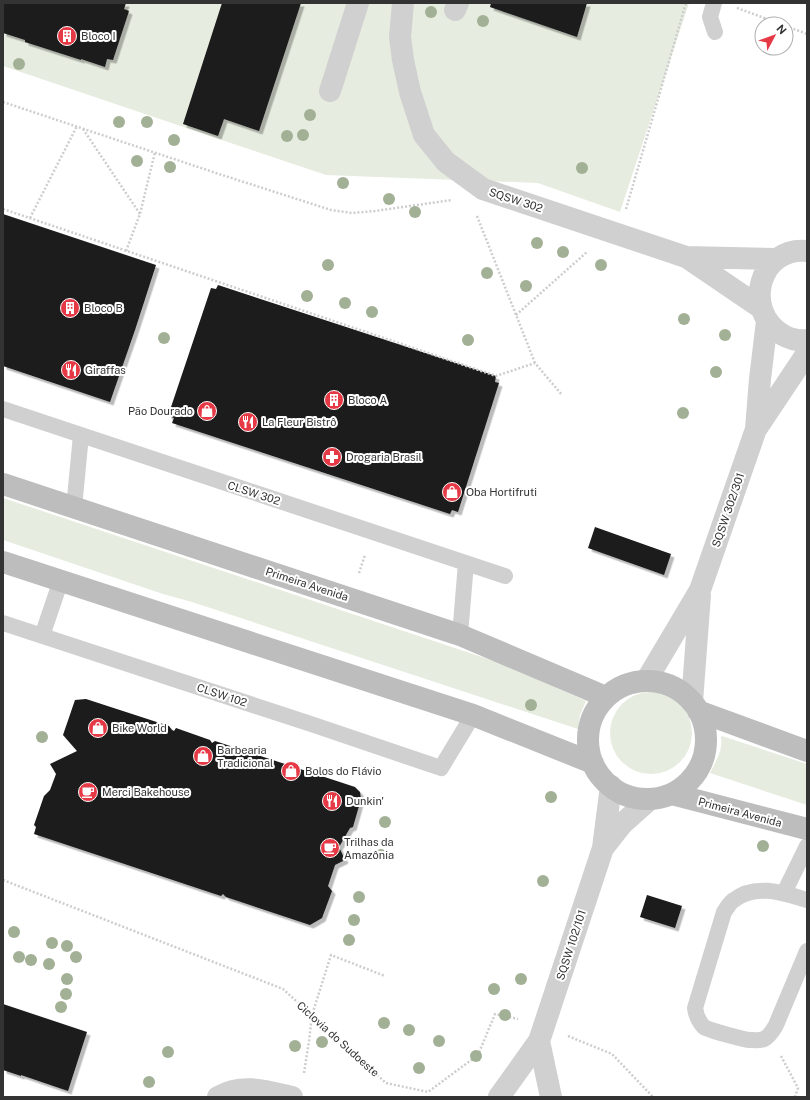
<svg xmlns="http://www.w3.org/2000/svg" width="810" height="1100" font-family="'Public Sans',sans-serif">
<style>
.green{fill:#e6ecdf}
.building{fill:#1a1a1a;filter:url(#shadow)}
.lines{fill:none;stroke-linecap:round;stroke-linejoin:round}
.path{stroke:#cdcdcd;stroke-width:2.5;stroke-dasharray:2 2;stroke-linecap:butt}
.service{stroke:#d0d0d0;stroke-width:16}
.minor{stroke:#d0d0d0;stroke-width:22}
.secondary{stroke:#bdbdbd;stroke-width:22}
.tree{fill:#a2b095}
.labels{text-anchor:middle;stroke-width:4;stroke-linejoin:round;paint-order:stroke}
.poi-label{font-size:11px;fill:#333;stroke:#fff;text-anchor:start}
.street-label{font-size:11px;fill:#333;stroke:#fff}
</style>
<defs>
<filter id="shadow"><feDropShadow dx="3.5" dy="3.5" stdDeviation="0" flood-color="#0004"/></filter>
</defs>
<rect width="100%" height="100%" fill="#fff"/>
<!-- green -->
<path class="green" d="M3,3H689L620,212L538,183L326,175L3,66Z
M3,498L503,664L586,701L580,715L578,729L192,602L163,594L3,540Z
M610 733a41 41 0 1 1 82 0a41 41 0 1 1-82 0Z
M722,736L807,764V805L710,773C716,761 723,751 721,737Z"/>
<!-- building -->
<path class="building" d="M3,3H126L124,9L129,11L113,60L107,59L105,67L81,59V60L25,42V40L3,33Z
M222,3H301L259,131L224,119L218,136L183,124Z
M491,3H587L577,37L490,7Z
M3,214L156,265L135,330L110,402L3,366Z
M218,285L496,376L495,382L499,383L458,512L452,510L450,514L172,423L174,418L168,416L211,288L216,289Z
M595,527L671,554L664,575L588,548Z
M86,699L169,726L172,730L174,731L176,728L210,740L212,743L215,741L355,787L360,792L361,799L353,827L350,828L339,847L345,860L335,865L328,886L332,891L322,918L310,925L226,897L223,894L221,896L34,834L36,827L34,825L44,796L50,790L56,774L50,764L77,751L63,735L75,700Z
M647,895L682,906L675,928L640,917Z
M3,1004L87,1032L68,1091L21,1075V1076L3,1070Z"/>
<g class="lines">
<!-- path -->
<path class="path" d="M737,8L781,24
M786,26L807,34
M3,102L219,174L331,210L352,213L375,211L452,200
M83,129L140,214
M3,209L496,376L535,363L562,395
M626,209L686,3
M477,216L535,363
M30,218L77,126
M126,251L140,214L155,152
M516,315L587,252
M359,573L365,555
M3,880L283,989L386,1083L428,1092L478,1055L495,1014L518,1019
M568,1036L612,1054L653,1097
M781,1056L798,1088L795,1097
M304,1073L309,1041L312,1015L331,955L385,976"/>
<!-- service -->
<path class="service" d="M714,3L710,17L715,32
M3,409L505,576
M74,508L81,435
M3,623L311,724L441,768L473,715
M460,635L466,563
M42,636L61,580
M784,893L807,846
M807,900C784,893 755,883 734,900C730,902 727,908 724,912L695,1008C696,1015 699,1022 704,1027C708,1030 742,1039 749,1040C753,1040 760,1041 764,1039C770,1036 773,1030 776,1025L807,951"/>
<!-- minor -->
<path class="minor" d="M403,3L400,37L403,60L410,92L424,135L446,162L483,189L686,257L761,308
M455,10L458,3
M330,91L358,3
M807,251C760,246 741,310 783,335C790,339 799,341 807,340
M686,257L777,259
M757,428L807,353
M646,681L700,590L756,429L760,379L767,321
M692,702L700,595
M604,847L622,824L650,799
M539,1041L551,1097
M218,1097C242,1083 267,1091 292,1097
M499,1097L539,1041L544,1026L603,848L611,786"/>
<!-- secondary -->
<path class="secondary" d="M3,484L460,635L606,697
M3,562L473,715L593,763
M588 740a59 59 0 1 1 118 0a59 59 0 1 1-118 0Z
M698,711L807,751
M672,794L807,829"/>
</g>
<!-- trees -->
<g class="tree">
<circle cx="431" cy="12" r="6"/>
<circle cx="483" cy="21" r="6"/>
<circle cx="19" cy="64" r="6"/>
<circle cx="310" cy="115" r="6"/>
<circle cx="119" cy="122" r="6"/>
<circle cx="147" cy="122" r="6"/>
<circle cx="303" cy="135" r="6"/>
<circle cx="287" cy="136" r="6"/>
<circle cx="174" cy="140" r="6"/>
<circle cx="137" cy="161" r="6"/>
<circle cx="170" cy="167" r="6"/>
<circle cx="582" cy="168" r="6"/>
<circle cx="343" cy="183" r="6"/>
<circle cx="389" cy="199" r="6"/>
<circle cx="415" cy="212" r="6"/>
<circle cx="537" cy="243" r="6"/>
<circle cx="563" cy="252" r="6"/>
<circle cx="328" cy="265" r="6"/>
<circle cx="601" cy="265" r="6"/>
<circle cx="487" cy="273" r="6"/>
<circle cx="526" cy="286" r="6"/>
<circle cx="307" cy="296" r="6"/>
<circle cx="345" cy="303" r="6"/>
<circle cx="372" cy="312" r="6"/>
<circle cx="684" cy="319" r="6"/>
<circle cx="725" cy="335" r="6"/>
<circle cx="164" cy="338" r="6"/>
<circle cx="468" cy="340" r="6"/>
<circle cx="716" cy="372" r="6"/>
<circle cx="683" cy="413" r="6"/>
<circle cx="531" cy="705" r="6"/>
<circle cx="42" cy="737" r="6"/>
<circle cx="551" cy="797" r="6"/>
<circle cx="385" cy="822" r="6"/>
<circle cx="763" cy="846" r="6"/>
<circle cx="381" cy="855" r="6"/>
<circle cx="543" cy="881" r="6"/>
<circle cx="359" cy="897" r="6"/>
<circle cx="354" cy="920" r="6"/>
<circle cx="14" cy="932" r="6"/>
<circle cx="349" cy="940" r="6"/>
<circle cx="52" cy="943" r="6"/>
<circle cx="67" cy="946" r="6"/>
<circle cx="19" cy="957" r="6"/>
<circle cx="76" cy="957" r="6"/>
<circle cx="31" cy="960" r="6"/>
<circle cx="49" cy="964" r="6"/>
<circle cx="67" cy="979" r="6"/>
<circle cx="521" cy="979" r="6"/>
<circle cx="494" cy="989" r="6"/>
<circle cx="66" cy="994" r="6"/>
<circle cx="61" cy="1007" r="6"/>
<circle cx="505" cy="1015" r="6"/>
<circle cx="384" cy="1023" r="6"/>
<circle cx="409" cy="1030" r="6"/>
<circle cx="439" cy="1041" r="6"/>
<circle cx="322" cy="1042" r="6"/>
<circle cx="295" cy="1046" r="6"/>
<circle cx="168" cy="1052" r="6"/>
<circle cx="476" cy="1056" r="6"/>
<circle cx="419" cy="1068" r="6"/>
<circle cx="149" cy="1082" r="6"/>
</g>
<!-- icons -->
<defs>
<g id="building-disc" transform="scale(1)"><circle r="9.5" fill="#e63946" stroke="#fff"/><path d="M-4-6H4V6H1V3H-1V6H-4ZM-2.5-4.3h1.7v1.8h-1.7ZM.8-4.3h1.7v1.8H.8ZM-2.5-1h1.7V.8h-1.7ZM.8-1h1.7V.8H.8Z" fill="#fff"/></g>
<g id="restaurant-disc" transform="scale(1)"><circle r="9.5" fill="#e63946" stroke="#fff"/><path d="M-5-6h1v4h1v-4h1v4h1v-4h1v5L-1.5 .5V6h-2V.5L-5-1ZM5-6V6H3V1.5H1.5Q1.5-4 5-6Z" fill="#fff"/></g>
<g id="shop-disc" transform="scale(1)"><circle r="9.5" fill="#e63946" stroke="#fff"/><path d="M-5-2.5h2.3a2.7 3.5 0 0 1 5.4 0H5L5.5 6h-11ZM-1.5-2.5h3a1.5 2.3 0 0 0-3 0Z" fill="#fff"/></g>
<g id="pharmacy-disc" transform="scale(1)"><circle r="9.5" fill="#e63946" stroke="#fff"/><path d="M-2-6h4v4h4v4h-4v4h-4v-4h-4v-4h4Z" fill="#fff"/></g>
<g id="cafe-disc" transform="scale(1)"><circle r="9.5" fill="#e63946" stroke="#fff"/><path d="M-5.5-4.5H6V0H3Q3 3.5 0 3.5H-2.5Q-5.5 3.5-5.5 0ZM3-3.2v2h1.7v-2ZM-6 4.5H4V6H-6Z" fill="#fff"/></g>
</defs>
<g fill-rule="evenodd">
<use href="#building-disc" x="67" y="36"/>
<use href="#building-disc" x="70" y="308"/>
<use href="#restaurant-disc" x="71" y="370"/>
<use href="#building-disc" x="334" y="400"/>
<use href="#shop-disc" x="207" y="411"/>
<use href="#restaurant-disc" x="248" y="422"/>
<use href="#pharmacy-disc" x="332" y="457"/>
<use href="#shop-disc" x="452" y="492"/>
<use href="#shop-disc" x="98" y="728"/>
<use href="#shop-disc" x="203" y="756"/>
<use href="#shop-disc" x="291" y="771"/>
<use href="#cafe-disc" x="88" y="792"/>
<use href="#restaurant-disc" x="332" y="801"/>
<use href="#cafe-disc" x="330" y="848"/>
</g>
<g class="labels">
<!-- poi labels -->
<g class="poi-label">
<text x="81" y="40">Bloco I</text>
<text x="84" y="312">Bloco B</text>
<text x="85" y="374">Giraffas</text>
<text x="348" y="404">Bloco A</text>
<text x="193" y="415" text-anchor="end">Pão Dourado</text>
<text x="262" y="426">La Fleur Bistrô</text>
<text x="346" y="461">Drogaria Brasil</text>
<text x="466" y="496">Oba Hortifruti</text>
<text x="112" y="732">Bike World</text>
<text x="217" y="754">Barbearia<tspan x="217" dy="13">Tradicional</tspan></text>
<text x="305" y="775">Bolos do Flávio</text>
<text x="102" y="796">Merci Bakehouse</text>
<text x="346" y="805">Dunkin'</text>
<text x="344" y="846">Trilhas da<tspan x="344" dy="13">Amazônia</tspan></text>
</g>
<!-- street labels -->
<g class="street-label">
<text transform="translate(516 200) rotate(18)" y="4">SQSW 302</text>
<text transform="translate(254 493) rotate(18)" y="4">CLSW 302</text>
<text transform="translate(728 510) rotate(-71)" y="4">SQSW 302/301</text>
<text transform="translate(307 584) rotate(18)" y="4">Primeira Avenida</text>
<text transform="translate(222 695) rotate(18)" y="4">CLSW 102</text>
<text transform="translate(740 812) rotate(15)" y="4">Primeira Avenida</text>
<text transform="translate(571 945) rotate(-72)" y="4">SQSW 102/101</text>
<text transform="translate(338 1039) rotate(42)" y="4">Ciclovia do Sudoeste</text>
</g>
</g>
<!-- border -->
<rect width="810" height="1100" fill="none" stroke="#333333" stroke-width="8"/>
<!-- north arrow -->
<g transform="translate(774 36) rotate(49)"><circle r="19" fill="#ffffff" stroke="#adadad"/>
<path d="M0-3L7 15L0 10L-7 15Z" fill="#e63946"/>
<text y="-6" font-size="11" font-weight="bold" text-anchor="middle" fill="#333333">N</text>
</g>
</svg>
